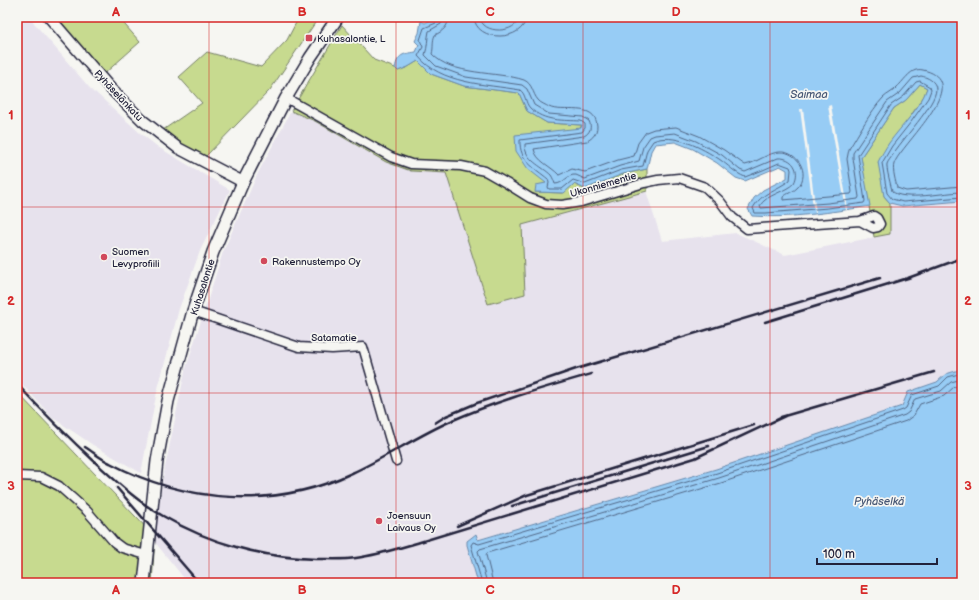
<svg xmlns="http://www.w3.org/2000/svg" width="979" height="600" font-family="'Balsamiq Sans',sans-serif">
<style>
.built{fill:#e7e2ed}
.green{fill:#c7da8f;stroke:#747e65}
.water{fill:#97ccf5;stroke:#6888ab}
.pier{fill:#f6f6f2}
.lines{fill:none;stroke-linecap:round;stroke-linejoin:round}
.shore{stroke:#516685;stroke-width:1}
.minor-casing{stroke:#22223b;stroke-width:11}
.tertiary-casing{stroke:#22223b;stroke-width:13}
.secondary-casing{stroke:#22223b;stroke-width:14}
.minor{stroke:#f6f6f2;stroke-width:8}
.tertiary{stroke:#f6f6f2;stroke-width:10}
.secondary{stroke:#f6f6f2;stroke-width:11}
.rail{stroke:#22223b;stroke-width:2.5}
.grid{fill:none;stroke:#d62828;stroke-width:1;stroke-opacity:0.55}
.poi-dot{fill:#d1495b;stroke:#f6f6f2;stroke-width:1.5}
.labels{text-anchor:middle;stroke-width:3.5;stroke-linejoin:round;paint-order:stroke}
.poi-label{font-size:10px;fill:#22223b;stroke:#f6f6f2;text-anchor:start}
.street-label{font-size:10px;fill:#22223b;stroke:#f6f6f2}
.water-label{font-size:11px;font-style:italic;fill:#455573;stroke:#f6f6f2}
.neatline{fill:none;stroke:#d62828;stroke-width:1.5}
.grid-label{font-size:13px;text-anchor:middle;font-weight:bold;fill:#d62828}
</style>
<rect width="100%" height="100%" fill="#f6f6f2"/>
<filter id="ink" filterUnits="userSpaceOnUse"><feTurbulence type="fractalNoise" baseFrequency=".025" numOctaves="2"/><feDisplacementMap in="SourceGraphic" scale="8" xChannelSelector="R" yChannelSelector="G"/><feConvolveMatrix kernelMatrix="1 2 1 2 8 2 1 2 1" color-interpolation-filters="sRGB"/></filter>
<g filter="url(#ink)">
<!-- built -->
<path class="built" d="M17,17H31L34,23L94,93L95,92L140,133L158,147L230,190L200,251L179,309L156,396L141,473L93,445L53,418L17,379Z
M291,111L315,121L411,171L447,173L488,304L525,294L522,225L646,191L662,241L736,233L785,255L890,234V203L902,206L962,201V369L946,374L938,382L908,392L902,406L716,469L477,540L476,535L467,545L478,583H188L154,541L163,477L185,371L223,252L258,173Z"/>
<!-- green -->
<path class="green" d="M55,17H118L140,42L104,74Z
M299,17H319L270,90L205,157L181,145L163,130L202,103L179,77L207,52L261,67L287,40Z
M342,25L374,60L395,68L398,71L408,67L418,61L431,74L464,86L519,93L527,111L547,123L582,125L547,183L535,192L563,193L574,184L585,189L623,174L647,169V191L522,225L525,294L488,304L446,173L411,171L386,162L315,121L291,111Z
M920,84L927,88L924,96L908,120L884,196L890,203V234L874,237L861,157L894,108L906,100Z
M17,392L155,537L152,583H17Z"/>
<!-- water -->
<path class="water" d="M434,17H484L494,20L512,19V17H962V201L902,206L890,203L884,196L878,162C881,156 885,149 889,143C902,125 920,109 927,88L920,84L906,100L894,108L861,157L870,206C832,212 791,219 752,216L748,209L754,198L763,190L787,178V170L780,166L745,181L736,178L717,163L693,149L675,142L655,144L651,151L647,169L623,174L585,189L574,184L564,193L535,192L536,185L546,183L528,169L516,151L515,135L581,128L582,125L547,123L527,111L519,93L464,86L431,74L418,61L408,67L398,71L395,68C398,54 403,54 416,52L419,45L415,41L419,33L421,21L425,23L433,19Z
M962,369V583H478L467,545V541L476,534L478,540L716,469L902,406L908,392L937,382L946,374Z"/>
<!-- pier -->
<path class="pier" d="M831,105L847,203H846L847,210H846L828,106Z
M800,109H803L816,213H815L814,207H813Z"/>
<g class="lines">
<!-- shore -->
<path class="shore" d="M438,17L436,23L424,28L420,40L423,47L418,56C441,84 485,84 520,90C526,94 525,103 530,108C544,122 564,120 581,121L585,124V128L582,132L520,140C519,161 535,168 548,179L549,183L548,187L549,189H562L573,180L585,184L621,170L643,166L647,150L653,141C673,132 702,148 719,159C728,165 735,173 745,177L763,170L779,163L790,167L791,170L790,180C777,190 761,193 753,208L755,213H766L828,208L864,203L865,201L858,155L891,105L903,97L916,82L920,81L930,87L931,90L928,98L911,122L892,146L882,163L887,193L892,199L903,202L962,197
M443,17L441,24L429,31C427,39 428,46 425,55L436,66L466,77L522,85L527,89L534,105L549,114L583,117L589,121C592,127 590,133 584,136L525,144C524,160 542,166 551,175C553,178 554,181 555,184C564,184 567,174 576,175C579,176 582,178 585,179L620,166L639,161L643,147L650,137L655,135L675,133L696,141L722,155L740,170L745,172L778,158C792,157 801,170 794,183C786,192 765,195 760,206L761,208L828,203L858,199L859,197L853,158V153L887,102L900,93L913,78L921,76C927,77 936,81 936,89C936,105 901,140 892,156C891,158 888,161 887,164C886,169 891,185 892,191C902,202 947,192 962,192
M449,17C448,27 443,31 435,35C432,41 434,47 432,54C452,76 497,71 524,80C533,84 532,93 538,100C540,103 546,105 549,107C562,114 596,101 597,126C597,133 593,138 587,141L534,149C536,161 551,166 559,175L572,169L585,172L618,160L634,156L638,143L646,132L654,129L676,127L699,136L724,150L745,165C756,163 769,152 780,152C797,151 811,173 798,187C794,192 787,193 783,197V200L851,194L852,192L847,159L849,149C859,133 870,112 883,98C887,94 893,92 897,87C905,80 911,67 923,70C975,81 900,145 894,164C892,170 896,182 897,188L906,191L962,186
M474,17C475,43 525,42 526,17
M480,17C481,35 518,34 519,17
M482,583L471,545L473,542L479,544L717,473L903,410L906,408L912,395L939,386L948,377L962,373
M487,583L478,551L480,549L719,478L905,415L909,412L915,399L941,391L951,382L962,379
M493,583L486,555L487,553L721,483L906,421L914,415L920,404L944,396L954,387L962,385"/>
<!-- minor casing -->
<g class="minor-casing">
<path id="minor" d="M286,98L391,157L411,164L461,166L485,171L506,183L530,198L546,204L562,205L581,202L644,183L658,180L679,178L705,187L720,201L732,217L747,229L860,221L873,228L878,227L880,224L877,218L874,216L860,221
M193,311L299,347L332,349L363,347L396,461
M17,476L41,477L59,486L87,511L114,542L122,548L146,555"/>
</g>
<!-- tertiary casing -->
<g class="tertiary-casing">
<path id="tertiary" d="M49,17L111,89L142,120L178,148L243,182"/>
</g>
<!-- secondary casing -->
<g class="secondary-casing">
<path id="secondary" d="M144,583L157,461L168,401L193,311L213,252L243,182L286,98L310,58L338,17"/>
</g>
<!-- minor -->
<use href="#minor" class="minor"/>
<!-- tertiary -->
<use href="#tertiary" class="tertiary"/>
<!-- secondary -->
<use href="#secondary" class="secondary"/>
<!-- rail -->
<path class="rail" d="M765,322L908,278L962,258
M17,384C42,411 69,438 96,463C117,482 138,502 163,516C209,543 263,558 316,559C329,559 343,560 356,558C378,555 399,548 420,542L695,458L785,416
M781,417L934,372
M435,423L446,416L477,403L576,369L880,278
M85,447C93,452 101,459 110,463C185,503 274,510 352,473C385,458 417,436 451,421C496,401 543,388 591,374
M117,488L199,583
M512,506L709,446
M457,526L527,495L754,425"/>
</g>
</g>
<!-- grid -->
<path class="grid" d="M209,17V583M396,17V583M583,17V583M770,17V583M17,207H962M17,393H962"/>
<!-- markers -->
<g class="poi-dot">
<rect x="305" y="34" width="8" height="8" rx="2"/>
<circle cx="104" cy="257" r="4"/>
<circle cx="264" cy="261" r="4"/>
<circle cx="379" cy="521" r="4"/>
</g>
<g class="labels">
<!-- poi labels -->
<g class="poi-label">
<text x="317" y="42">Kuhasalontie, L</text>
<text x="112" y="255">Suomen<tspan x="112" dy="12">Levyprofiili</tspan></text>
<text x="272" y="265">Rakennustempo Oy</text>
<text x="387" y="519">Joensuun<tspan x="387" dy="12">Laivaus Oy</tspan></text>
</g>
<!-- street labels -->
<g class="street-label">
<text transform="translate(119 95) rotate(47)" y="4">Pyhäselänkatu</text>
<text transform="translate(603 184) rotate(-16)" y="4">Ukonniementie</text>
<text transform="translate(202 287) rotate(-72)" y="4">Kuhasalontie</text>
<text x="334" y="341">Satamatie</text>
</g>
<!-- water labels -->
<g class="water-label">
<text x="809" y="98">Saimaa</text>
<text x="879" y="505">Pyhäselkä</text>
</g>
</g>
<!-- margin -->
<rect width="979" height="600" fill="none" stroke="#f6f6f2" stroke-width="44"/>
<!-- scale -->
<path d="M817 558v6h120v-6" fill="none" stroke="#22223b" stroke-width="2"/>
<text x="823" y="558" font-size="12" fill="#22223b" stroke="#f6f6f2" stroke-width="3" paint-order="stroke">100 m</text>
<rect x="22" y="22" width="935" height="556" class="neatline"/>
<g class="grid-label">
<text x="116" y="16">A</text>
<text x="302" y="16">B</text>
<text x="490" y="16">C</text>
<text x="676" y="16">D</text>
<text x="864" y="16">E</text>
<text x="11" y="119">1</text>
<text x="968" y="119">1</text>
<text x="11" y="305">2</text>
<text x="968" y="305">2</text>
<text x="11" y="490">3</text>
<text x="968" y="490">3</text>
<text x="116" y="594">A</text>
<text x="302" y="594">B</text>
<text x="490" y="594">C</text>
<text x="676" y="594">D</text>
<text x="864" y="594">E</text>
</g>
</svg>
